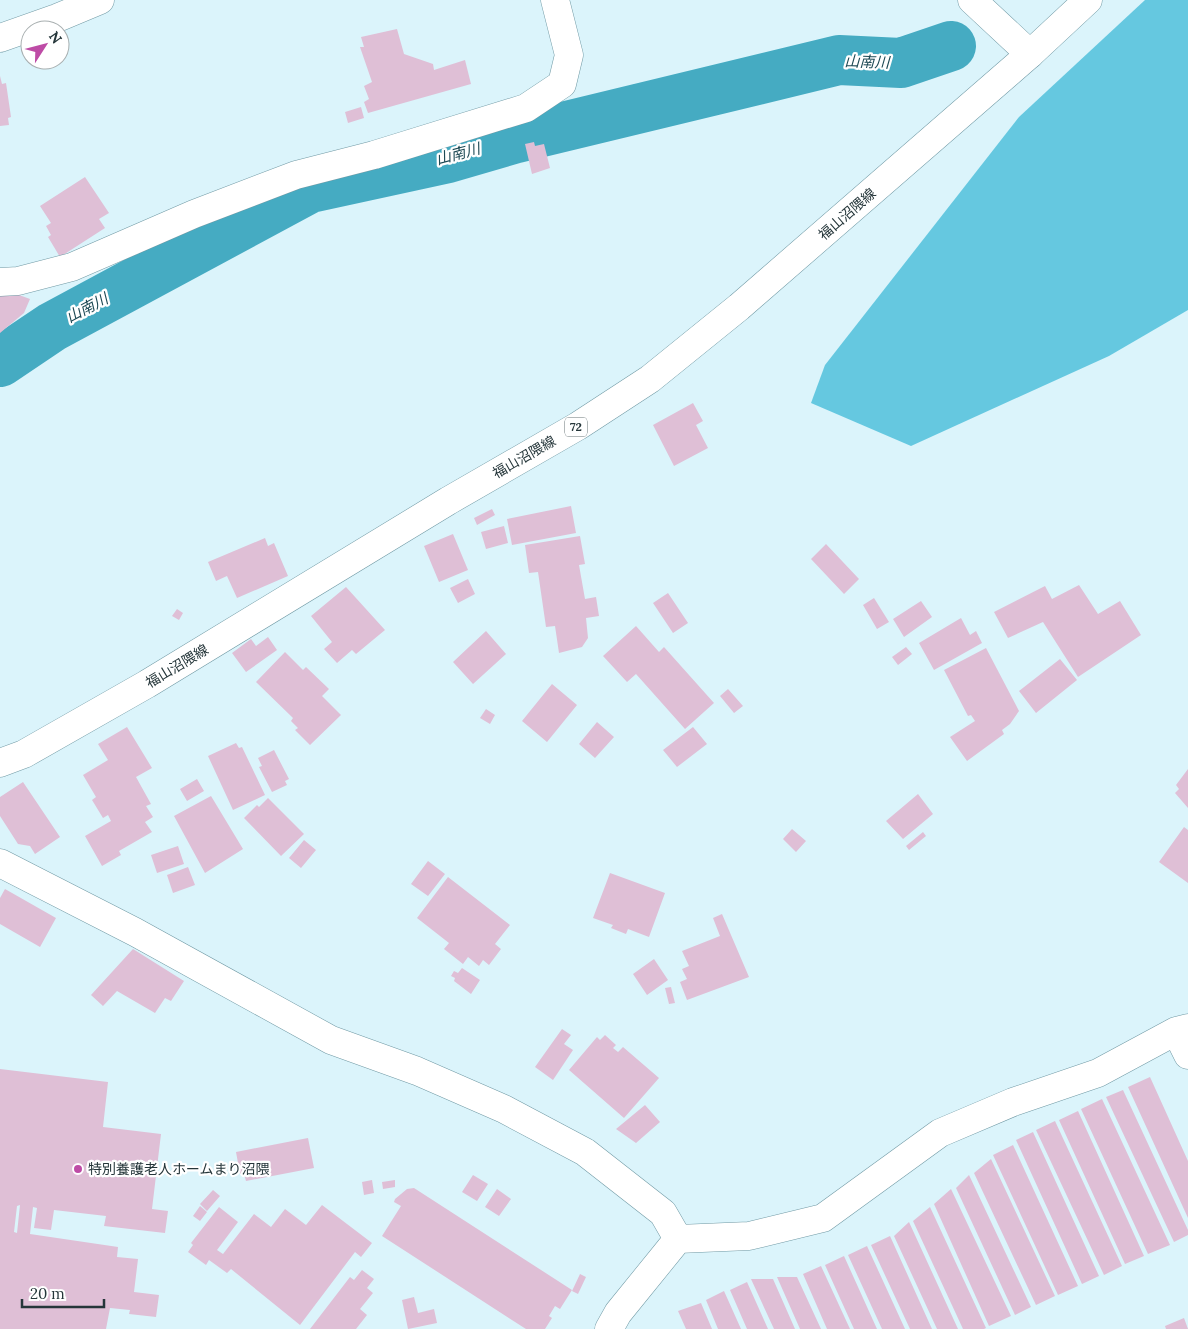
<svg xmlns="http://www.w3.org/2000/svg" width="1188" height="1329" font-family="Lora,'Noto Sans JP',serif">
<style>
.forest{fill:#65c8e0}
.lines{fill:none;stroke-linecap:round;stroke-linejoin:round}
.river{stroke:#45abc2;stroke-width:50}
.building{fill:#dfbfd6;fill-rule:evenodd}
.street-casing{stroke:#719aa5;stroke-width:29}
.primary-casing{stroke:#719aa5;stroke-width:29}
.street{stroke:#fff;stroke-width:28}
.primary{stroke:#fff;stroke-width:28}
.poi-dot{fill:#be4ca6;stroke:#fff;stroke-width:2}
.labels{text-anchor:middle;stroke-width:4.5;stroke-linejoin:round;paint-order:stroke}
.shield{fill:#fff;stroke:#667275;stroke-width:1}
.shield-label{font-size:12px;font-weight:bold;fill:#25363a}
.street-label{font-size:14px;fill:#25363a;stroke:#fff}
.poi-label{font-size:14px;fill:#25363a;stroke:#fff;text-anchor:start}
.water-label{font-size:15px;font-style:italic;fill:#1d4954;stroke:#fff}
</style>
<rect width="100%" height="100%" fill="#dbf4fb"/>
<!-- forest -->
<path class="forest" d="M1145,0H1188V310L1109,356L911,446L811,403L825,365L1019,117Z"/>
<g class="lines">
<!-- river -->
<path class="river" d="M0,362L52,327L310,188L448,158L513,139L839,60L901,63L951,46"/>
</g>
<!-- building -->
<path class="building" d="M397,29L404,54L433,64L434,70L465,60L471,84L368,113L364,102L369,99L364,86L372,82L360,47H364L361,37Z
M0,76L2,84L6,83L11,117L8,118L9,125L0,126Z
M361,107L364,118L348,123L345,112Z
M534,142L535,146L544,144L550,168L532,174L525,144Z
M85,177L109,213L99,219L105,228L60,257L48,237L51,235L46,226L51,223L40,206Z
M0,288L30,299L24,313L0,333Z
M693,403L703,421L696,425L708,448L674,466L653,425Z
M571,506L576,533L512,545L507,519Z
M492,509L495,515L477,525L474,518Z
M504,526L508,543L486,549L481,532Z
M453,534L468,570L439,582L424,546Z
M580,536L585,564L579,565L585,599L596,597L599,616L586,618L588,638L582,647L559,653L555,626L546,627L538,572L529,573L525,545Z
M265,538L268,546L274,543L288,576L237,598L227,576L216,581L208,562Z
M826,544L859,579L844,594L811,559Z
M468,579L475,594L458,603L450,588Z
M1079,585L1098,614L1120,601L1141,635L1078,677L1043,622L1008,638L994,612L1045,586L1052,599Z
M346,587L385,630L356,654L352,650L337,663L324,649L332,642L311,616Z
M668,593L688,623L673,633L653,603Z
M874,598L889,622L877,629L863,605Z
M921,601L932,617L904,637L893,619Z
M177,609L183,613L179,620L172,616Z
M961,618L970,635L976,631L982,643L934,670L919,643Z
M636,626L659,652L664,647L714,703L685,729L636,674L627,682L603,656Z
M486,631L506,654L473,684L453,662Z
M268,637L277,650L246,672L232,653L251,639L256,646Z
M906,647L912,654L898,665L892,657Z
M986,648L1019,711L1010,724L1002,730L1004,734L967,761L950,737L975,721L971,715L968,716L944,670Z
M285,652L303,670L306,667L329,689L322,696L341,715L310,745L295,730L298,728L291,721L293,718L256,682Z
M1060,659L1077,680L1036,713L1019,691Z
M552,684L577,705L547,742L522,721Z
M728,689L743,706L734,713L720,696Z
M486,709L495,715L490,724L480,718Z
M597,722L614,737L595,758L579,744Z
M127,727L152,768L136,777L151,804L146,806L153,817L145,822L152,832L119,851L121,855L102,866L85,836L111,821L108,815L103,818L92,800L96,797L83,775L108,760L98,744Z
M693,727L707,744L677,767L663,750Z
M236,743L239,748L242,747L265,795L233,810L208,756Z
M274,750L289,779L285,781L287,785L272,792L259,767L262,766L258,758Z
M1188,769V808L1175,793L1179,789L1176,785Z
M197,779L204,791L187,801L180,789Z
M23,782L60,837L35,854L30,846L18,844L0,816V797Z
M918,794L933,814L903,839L886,821Z
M211,796L243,849L205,873L174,816Z
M268,798L304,834L281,856L244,818L257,805L259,807Z
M1184,827L1188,830V883L1159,862Z
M792,829L806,841L796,852L783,839Z
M923,832L926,836L909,850L906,846Z
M304,840L316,850L301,868L289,858Z
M178,846L184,864L157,873L151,855Z
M428,861L445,874L428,896L411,884Z
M188,867L195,885L173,893L167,875Z
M610,873L665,893L649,937L628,929L626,934L611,928L613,925L593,918Z
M448,877L510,925L495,944L501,949L489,965L483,960L479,966L468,957L463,964L444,949L449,943L417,918Z
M5,889L56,918L40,947L0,924V898Z
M722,914L749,977L687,1000L680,982L687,979L682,969L689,966L682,951L720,936L713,918Z
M133,949L184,981L171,1001L165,998L155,1013L117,991L103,1006L91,995Z
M654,959L668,980L647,995L633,974Z
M462,968L480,980L471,994L454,981L455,978L451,976L454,971L458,973Z
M671,987L675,1003L669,1004L665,988Z
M562,1029L571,1035L564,1044L573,1050L553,1080L535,1067Z
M605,1035L616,1045L613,1048L618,1052L623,1047L659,1078L624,1118L569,1070L597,1037L600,1040Z
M0,1069L108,1082L103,1127L161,1134L152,1209L168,1211L165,1233L104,1226L106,1216L54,1210L51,1230L34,1228L37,1208L33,1207L30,1234L118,1247L117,1257L138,1259L134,1292L159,1295L156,1317L129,1314L130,1310L110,1308L106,1329H0ZM20,1205L17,1233L14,1232L17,1206Z
M1150,1077L1188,1161V1218L1128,1087Z
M1123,1090L1188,1230V1235L1174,1242L1106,1097Z
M1102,1099L1170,1245L1148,1254L1081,1109Z
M645,1105L660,1122L636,1143L616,1129Z
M1078,1111L1144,1256L1125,1264L1059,1120Z
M1055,1121L1122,1266L1104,1275L1036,1130Z
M1033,1132L1099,1276L1082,1284L1016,1140Z
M308,1138L314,1168L246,1181L244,1174H240L236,1152Z
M1013,1145L1078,1286L1058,1295L993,1155Z
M991,1159L1055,1296L1036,1305L974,1173Z
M473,1175L488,1184L477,1201L462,1192Z
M969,1175L1031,1307L1015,1315L956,1188Z
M372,1180L374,1193L364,1195L362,1182Z
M395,1180V1187L383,1189L382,1182Z
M414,1188L572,1290L560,1309L555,1306L549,1316L552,1318L545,1329H526L382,1236L401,1206L394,1202L395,1199L407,1189Z
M497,1189L511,1199L499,1216L485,1207Z
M951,1189L1011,1316L989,1326L934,1204Z
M213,1190L220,1196L207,1211L200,1204Z
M322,1205L372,1243L361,1257L355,1252L300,1325L231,1269L227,1273L209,1260L206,1265L188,1252L193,1245L191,1243L219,1207L238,1222L217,1250L223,1254L254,1214L271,1227L285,1209L306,1225Z
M200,1206L207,1212L200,1221L193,1216Z
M930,1207L986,1328L984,1329H963L913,1221Z
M909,1222L958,1329H937L894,1236Z
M890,1236L932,1329H910L871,1245Z
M867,1246L905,1329H882L848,1255Z
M844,1256L877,1329H854L825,1265Z
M821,1266L850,1329H827L803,1274Z
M362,1270L374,1279L367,1288L373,1293L360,1309L367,1315L356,1329H310L350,1277L354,1280Z
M580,1274L586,1277L578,1294L572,1291Z
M777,1277H797L821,1329H800Z
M751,1279H773L795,1329H774Z
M747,1282L768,1329H747L730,1290Z
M724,1291L741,1329H718L706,1300Z
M414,1297L418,1313L434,1309L437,1323L408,1329L402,1300Z
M701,1303L712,1329H686L678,1311Z
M1184,1318L1188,1329H1166L1165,1326Z"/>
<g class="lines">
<!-- street casing -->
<g class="street-casing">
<path id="street" d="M972,0L1030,54
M0,38L57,18L100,0
M0,282L18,281L72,267L194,214L296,175L374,155L526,108L562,84L569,55L555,0
M0,863L135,932L331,1040L417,1071L504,1109L585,1152L663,1213L678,1239
M1176,1031L1188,1055
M678,1239L749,1236L823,1218L940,1133L1013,1102L1098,1073L1176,1031L1188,1028
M609,1329L618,1313L678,1239"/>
</g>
<!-- primary casing -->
<g class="primary-casing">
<path id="primary" d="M0,763L24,754L147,684L448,501L578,426L650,379L739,307L1030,54L1088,0"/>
</g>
<!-- street -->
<use href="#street" class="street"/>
<!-- primary -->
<use href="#primary" class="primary"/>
</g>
<!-- markers -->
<circle class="poi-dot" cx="78" cy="1169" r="5"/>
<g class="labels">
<!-- shield labels -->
<rect class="shield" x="565" y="417.5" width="22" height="19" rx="4"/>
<g class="shield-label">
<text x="576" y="431">72</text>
</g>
<!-- street labels -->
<g class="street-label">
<text transform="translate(847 214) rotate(-41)" y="5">福山沼隈線</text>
<text transform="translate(524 457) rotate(-30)" y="5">福山沼隈線</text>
<text transform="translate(177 666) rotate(-31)" y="5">福山沼隈線</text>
</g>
<!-- poi labels -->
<g class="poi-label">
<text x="88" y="1174">特別養護老人ホームまり沼隈</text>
</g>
<!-- water labels -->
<g class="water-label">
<text transform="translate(867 62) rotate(2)" y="5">山南川</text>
<text transform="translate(458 154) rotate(-15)" y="5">山南川</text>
<text transform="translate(87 308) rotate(-28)" y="5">山南川</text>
</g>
</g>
<!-- north arrow -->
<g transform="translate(45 45) rotate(54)"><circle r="24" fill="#ffffff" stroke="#a8afb0"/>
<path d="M0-4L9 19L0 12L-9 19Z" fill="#be4ca6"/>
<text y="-8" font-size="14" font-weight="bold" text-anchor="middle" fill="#25363a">N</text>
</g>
<!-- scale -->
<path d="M22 1299v8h82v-8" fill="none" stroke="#25363a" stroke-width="2.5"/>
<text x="30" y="1299" font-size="15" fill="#25363a" stroke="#ffffff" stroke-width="4" paint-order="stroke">20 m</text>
</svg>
